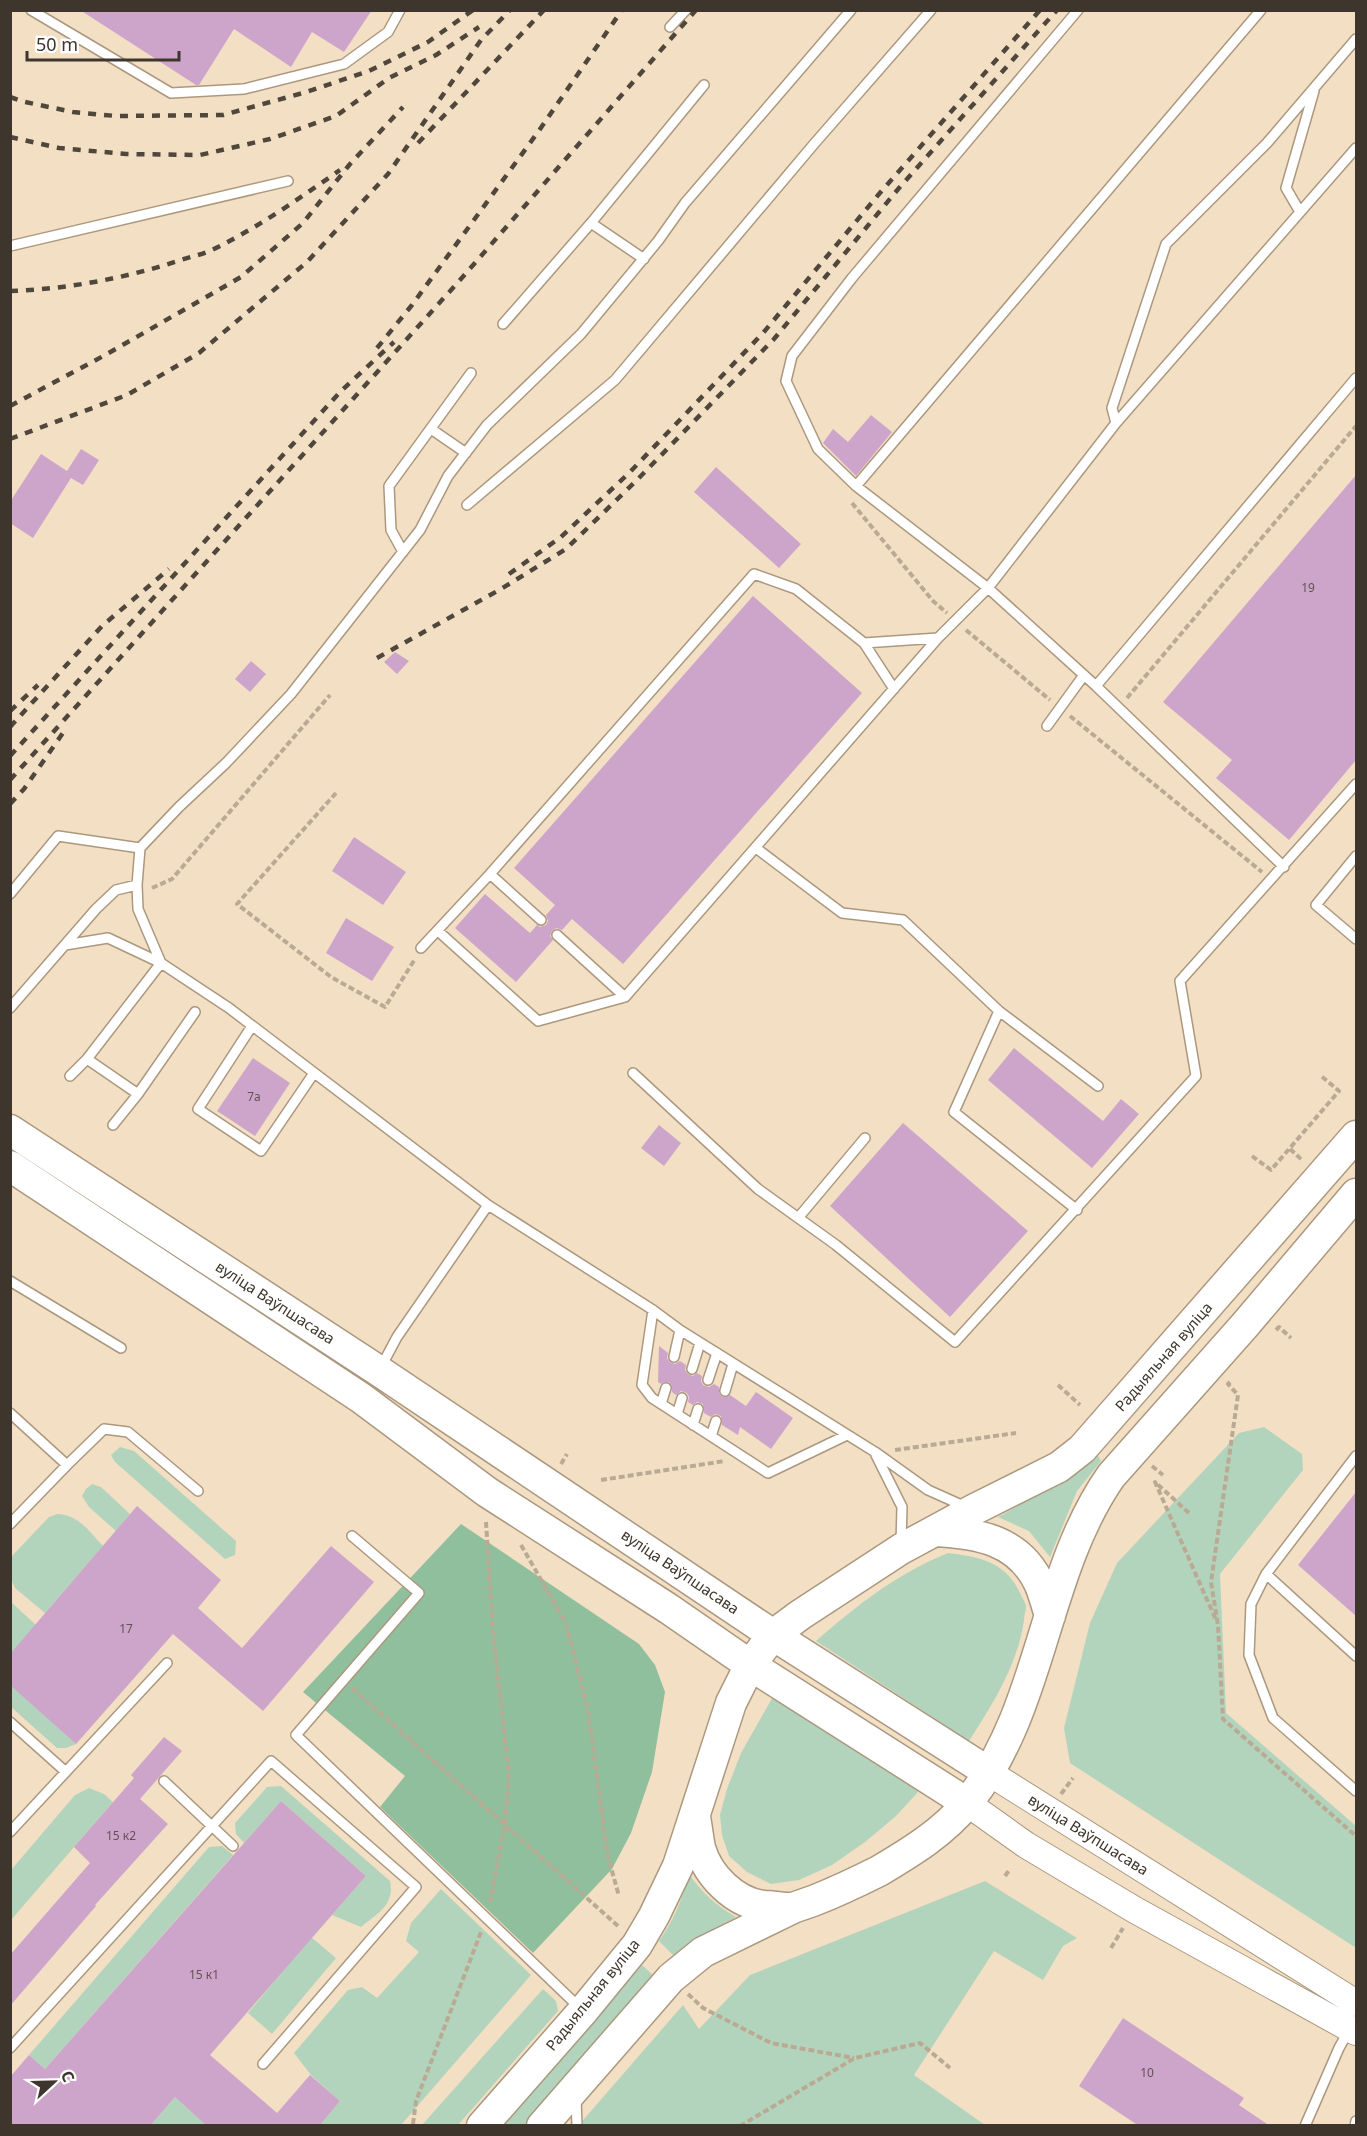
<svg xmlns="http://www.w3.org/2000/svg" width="1367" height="2136" font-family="'Noto Sans',sans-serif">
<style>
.green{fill:#b3d4bc}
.forest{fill:#90bf9d}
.building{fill:#cda5cb}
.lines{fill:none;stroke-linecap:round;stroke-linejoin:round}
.service-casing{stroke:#ab987f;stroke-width:12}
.secondary-casing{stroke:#ab987f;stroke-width:28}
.primary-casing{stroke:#ab987f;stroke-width:33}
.path{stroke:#baaa94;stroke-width:4;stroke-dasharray:6 3;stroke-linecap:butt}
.service{stroke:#fff;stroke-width:9}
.secondary{stroke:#fff;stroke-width:26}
.primary{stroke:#fff;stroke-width:30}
.rail{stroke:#50473c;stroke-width:4.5;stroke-dasharray:8 8;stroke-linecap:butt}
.labels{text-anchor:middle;stroke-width:6;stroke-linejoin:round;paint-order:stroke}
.number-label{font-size:12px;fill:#625254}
.street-label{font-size:15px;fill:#3e362c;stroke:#fff}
</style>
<rect width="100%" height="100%" fill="#f3dfc4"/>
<!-- green -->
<path class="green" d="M1264,1427L1302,1454L1303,1470L1220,1574L1226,1713L1356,1826V1948L1070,1763L1064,1728L1090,1623L1117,1563L1239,1433Z
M120,1447L134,1451L236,1541L235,1555L225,1559L115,1462L111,1455Z
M1093,1455L1098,1456L1101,1461L1077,1491L1050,1557L1029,1531L998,1517L1063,1481Z
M92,1484L101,1487L130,1514L116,1531L89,1507L82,1496L86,1489Z
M57,1514C78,1514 90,1532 103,1546L45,1613L15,1588L11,1579V1557L49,1517Z
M948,1553C980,1557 1006,1562 1020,1593C1022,1597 1025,1602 1026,1606C1026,1610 1024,1616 1024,1620C1018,1664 993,1704 969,1741L816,1641C857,1605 898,1573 948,1553Z
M11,1602L36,1625L11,1653Z
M11,1685L76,1744L66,1748H57L11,1707Z
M774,1695L919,1791L896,1816L865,1842L832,1865L799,1880L771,1884L747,1872L729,1856L722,1835L720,1815L727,1789L741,1753Z
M281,1786L390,1881C395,1905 378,1913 361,1927L332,1915L366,1876L281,1801L244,1843L236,1834L235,1823L267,1787Z
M89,1788L104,1794L113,1802L11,1920V1870L75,1795Z
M222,1846L233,1855L45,2069L29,2055L209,1847Z
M689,1874C702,1893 716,1905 736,1917L699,1937L676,1958L659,1941C674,1920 682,1900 689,1874Z
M985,1881L1077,1938L1063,1946L1043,1980L994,1951L914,2075L985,2125L578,2126L683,2005L699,2029L750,1975Z
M441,1889L531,1975L401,2125H319L340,2101L311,2075L294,2053L348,1990L362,1987L377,1998L419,1952L406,1941L411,1923Z
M311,1937L336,1958L272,2034L248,2013Z
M642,1965L655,1977L526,2125L502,2126Z
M543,1989L556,2001L558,2011L458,2125H422Z
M175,2097L207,2125L150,2126Z"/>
<!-- forest -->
<path class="forest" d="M461,1524L639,1644L655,1665L665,1692L652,1772L631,1833L612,1869L533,1953L380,1807L405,1776L303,1692Z"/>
<!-- building -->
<path class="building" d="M80,10H372L344,52L312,32L291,67L234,29L199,85H196Z
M871,415L892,432L856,476L823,443L833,429L848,442Z
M81,449L99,460L83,485L71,478L33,538L10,523V502L41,454L67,471Z
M716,467L801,544L779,568L694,492Z
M1356,475V760L1289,840L1216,778L1232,760L1163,702Z
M753,596L862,693L623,964L572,919L562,930L556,928L552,931L550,936L553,940L516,982L455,928L485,894L530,933L537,925L540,927L546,925L548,921L546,915L555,905L514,868Z
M395,652L409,661L397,674L384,662Z
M251,661L266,674L250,692L235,679Z
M354,837L406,872L383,905L332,871Z
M346,918L394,947L372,981L326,953Z
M1014,1048L1103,1121L1121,1099L1139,1114L1092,1168L988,1080Z
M253,1058L290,1083L255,1136L217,1111Z
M903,1123L1028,1231L950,1317L830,1206Z
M659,1125L681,1143L664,1166L641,1148Z
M659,1346L668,1353L667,1358L670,1362L675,1364L680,1361L686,1365L685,1370L688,1374L693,1376L697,1373L702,1376L701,1381L703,1385L709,1387L714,1384L719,1387V1393L723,1397L730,1395L746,1406L756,1392L793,1418L771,1449L740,1427L738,1435L722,1425L721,1416L715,1414L711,1417L704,1413L703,1404L697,1402L693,1405L688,1402L689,1397L687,1393L681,1391L676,1395L672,1392V1386L669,1382H664L661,1384L658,1382Z
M1356,1492V1616L1298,1565Z
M137,1506L221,1580L198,1608L242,1648L331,1546L374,1582L263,1711L173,1634L76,1744L10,1685V1654Z
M164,1737L182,1751L140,1799L168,1824L95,1905L96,1906L10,2006V1955L90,1863L74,1847L134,1778L131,1775Z
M281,1801L366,1876L210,2055L277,2113L310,2075L340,2101L319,2126H207L175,2097L150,2126H10V2077L29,2055L45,2069Z
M1123,2018L1244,2098L1239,2105L1270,2126H1139L1079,2086Z"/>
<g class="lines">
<!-- service casing -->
<g class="service-casing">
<path id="service" d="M31,10L171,93L244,89L344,64L388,32L400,10
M1078,10L852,278L792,356L786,381L818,449L856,486L1261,10
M670,27L686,10
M1300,212L1286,188L1314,91
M591,223L644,259
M10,246L288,181
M503,324L591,223L704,85
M1116,423L1112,408L1166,244L1267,143L1356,39
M431,429L466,453
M856,486L988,588L1096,686L1284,867
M467,505L615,380L814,144L931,10
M403,552L391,530L389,486L471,373
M864,643L894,689
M1096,686L1356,378
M1047,726L1084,675
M756,848L842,913L903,920L999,1011L954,1112L1077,1210
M1356,856L1316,905L1356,939
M490,874L541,920
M10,894L58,836L140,848
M438,931L538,1021L625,997L938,638L988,588L1116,423L1356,148
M557,935L625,997
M65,945L108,938L161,963L87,1059L70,1076
M421,948L490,874L754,574L796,589L864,643L938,638
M10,1008L96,909L116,890L137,885
M999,1011L1098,1086
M252,1026L198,1109L261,1151L314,1073
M87,1059L138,1094L195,1012
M633,1073L758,1189L836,1245L955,1342L1196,1076L1180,981L1356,784
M113,1125L138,1094
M488,1205L229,1008L161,963L138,909L137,885L140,848L179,807L226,763L291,694L420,530L448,476L487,425L581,334L658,241L685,203L851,10
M798,1218L865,1138
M10,1281L121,1348
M653,1310L642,1385L652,1398L768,1473L847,1435
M674,1357L680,1330
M381,1367L397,1337L488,1205L653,1310L680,1330L875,1452L928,1490L966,1507
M692,1369L700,1343
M708,1380L717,1353
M725,1391L733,1364
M661,1404L666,1388
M10,1413L67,1465L10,1524
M677,1414L682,1398
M693,1425L698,1409
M711,1436L716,1421
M876,1455L902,1507L901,1543
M1356,1456L1266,1574L1251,1604L1249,1655L1273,1718L1356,1791
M67,1465L104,1429L128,1432L198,1491
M352,1536L419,1593L296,1735L581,2009
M1266,1574L1356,1656
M10,1722L66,1772
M164,1781L233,1846
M10,1832L167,1663
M10,2048L271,1761L416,1887L263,2064
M576,2098L577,2126
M1305,2126L1339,2048L1349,2030
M1355,2126L1356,2121"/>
</g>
<!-- secondary casing -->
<g class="secondary-casing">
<path id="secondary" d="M988,1772L1356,2003
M967,1803L1026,1845L1135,1910L1356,2032"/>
</g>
<!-- primary casing -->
<g class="primary-casing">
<path id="primary" d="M10,1130L379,1371L773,1635L988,1772
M10,1166L361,1398L487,1492L669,1609L750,1665L967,1803
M934,1531C978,1533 1020,1540 1040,1585C1044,1595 1047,1606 1050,1616
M695,1817C697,1828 698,1838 700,1848C708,1876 735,1903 764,1906C773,1906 783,1908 791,1908C798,1907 806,1903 813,1901C836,1892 857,1882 879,1871C911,1852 944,1832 968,1802C1044,1707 1042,1575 1111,1476L1245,1325L1356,1194
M482,2126L583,2011L637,1945L654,1916L678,1866L731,1703L750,1665L773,1635L800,1615L901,1549L973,1510L1059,1467L1082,1449L1356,1136
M542,2126L671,1978L703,1952L793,1908"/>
</g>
<!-- path -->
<path class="path" d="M852,503L933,601L947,613
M966,630L1050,700
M1127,698L1356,426
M1070,716L1262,872
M336,793L237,904L331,977L385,1007L415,959
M152,888L172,879L330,695
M1290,1149L1302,1160
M1252,1156L1271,1170L1339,1091L1320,1075
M1276,1330L1279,1327L1291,1338
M1230,1382L1228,1384L1238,1395L1211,1582L1218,1625L1223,1719L1356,1836
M1058,1385L1080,1405
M895,1450L1016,1433
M561,1464L567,1454
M1152,1466L1163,1475
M601,1480L725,1461
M1189,1513L1155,1482L1216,1620
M486,1522L493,1632L509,1776L505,1824L490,1902
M521,1545L566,1623L588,1710L608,1857L619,1896
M352,1688L619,1927
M1061,1794L1073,1778
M1005,1876L1010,1869
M1111,1948L1123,1928
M688,1994L703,2008L771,2043L854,2058
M413,2124L416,2101L481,1932
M740,2126L855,2058L920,2043L950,2068"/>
<!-- service -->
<use href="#service" class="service"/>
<!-- secondary -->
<use href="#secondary" class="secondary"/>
<!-- primary -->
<use href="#primary" class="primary"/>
<!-- rail -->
<path class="rail" d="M10,97L25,102L73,112L116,116L223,115L303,93L369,71L428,42L473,10
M10,137L59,148L126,154L200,155L270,139L336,116L389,78L436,55L479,27
M418,143L544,10
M10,291C69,289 126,278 181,260C193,256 205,254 216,248C260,226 300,198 340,170
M377,348L412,305L538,132L622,10
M10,406L107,354L241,277L303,223L350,164L403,107
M10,439L127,395L199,353L307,262L388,174L481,40L510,10
M509,574L561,537L630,472L763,333L879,194L1040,10
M377,658L501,589L566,549L637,480L774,339L899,188L1057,10
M10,711L38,685
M10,727L102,626L169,569
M10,756L341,391L394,342
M10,780L460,280L696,10
M10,804L24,789L65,730"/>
</g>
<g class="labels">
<!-- number labels -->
<g class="number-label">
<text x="1308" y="592">19</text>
<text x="254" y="1101">7а</text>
<text x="126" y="1633">17</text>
<text x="121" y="1840">15 к2</text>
<text x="204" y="1979">15 к1</text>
<text x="1147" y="2077">10</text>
</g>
<!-- street labels -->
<g class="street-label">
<text transform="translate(275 1303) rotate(33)" y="5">вуліца Ваўпшасава</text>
<text transform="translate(1164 1357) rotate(-49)" y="5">Радыяльная вуліца</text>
<text transform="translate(680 1572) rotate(34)" y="5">вуліца Ваўпшасава</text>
<text transform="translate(1088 1835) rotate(32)" y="5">вуліца Ваўпшасава</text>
<text transform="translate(593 1995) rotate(-51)" y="5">Радыяльная вуліца</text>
</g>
</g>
<!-- border -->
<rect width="1367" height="2136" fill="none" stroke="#3e362c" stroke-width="24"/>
<!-- north arrow -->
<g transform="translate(54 2082) rotate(68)" stroke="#ffffff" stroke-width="4.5" paint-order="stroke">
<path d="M0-4.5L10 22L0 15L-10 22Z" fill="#3e362c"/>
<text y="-9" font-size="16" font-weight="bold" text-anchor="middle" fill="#3e362c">С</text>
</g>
<!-- scale -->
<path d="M27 51v9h152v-9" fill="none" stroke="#3e362c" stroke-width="3"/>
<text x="36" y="51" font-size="18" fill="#3e362c" stroke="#ffffff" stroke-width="4.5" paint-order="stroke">50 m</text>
</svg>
